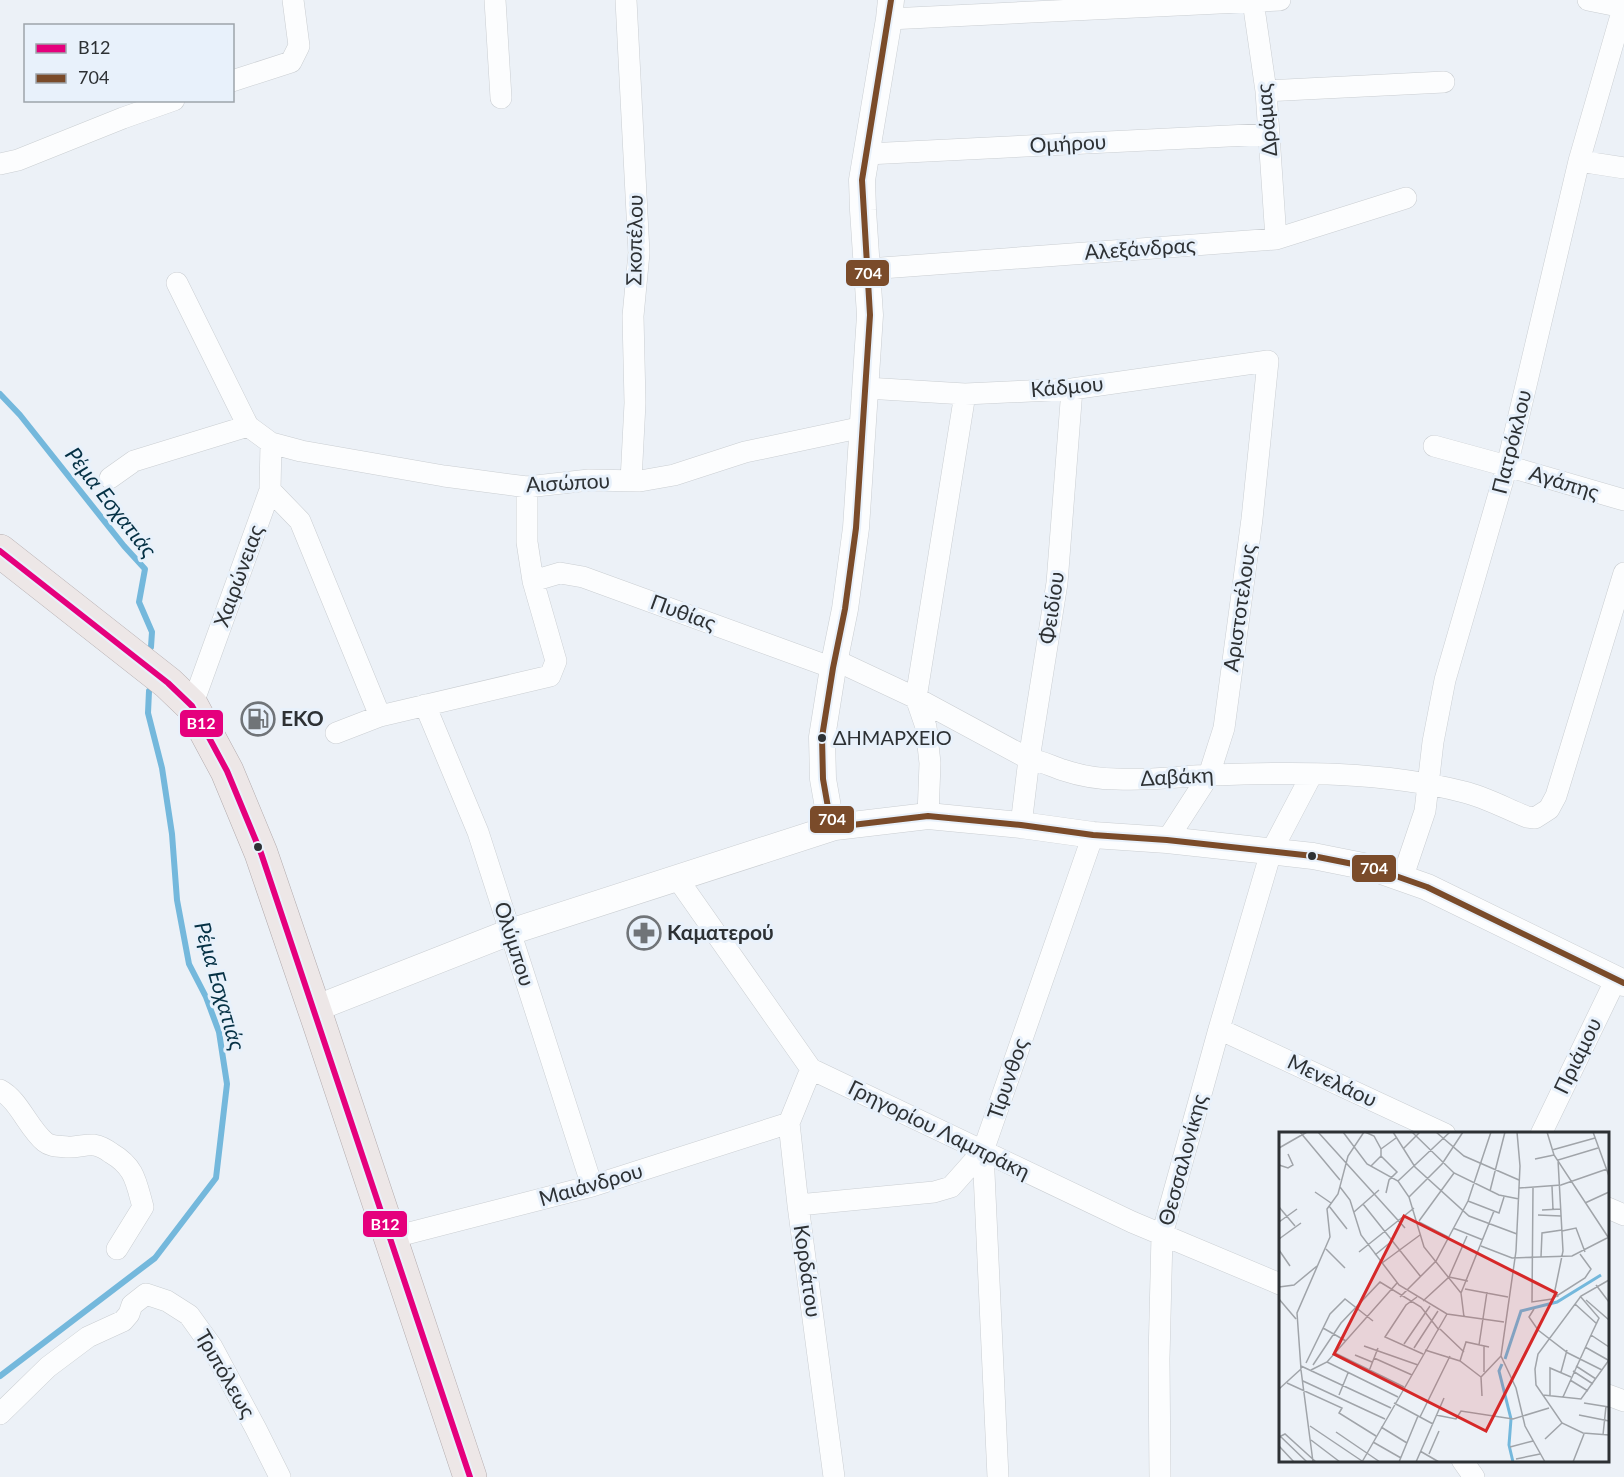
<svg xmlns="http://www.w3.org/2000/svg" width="1624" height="1477" font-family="Lato,sans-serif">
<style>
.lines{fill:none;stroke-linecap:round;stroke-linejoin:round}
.stream{stroke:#74b8dc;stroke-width:6}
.minor-casing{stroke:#caced2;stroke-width:22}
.tertiary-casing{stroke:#caced2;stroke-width:27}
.primary-casing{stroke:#b3abad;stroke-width:34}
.minor{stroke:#fcfdfe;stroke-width:21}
.tertiary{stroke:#fcfdfe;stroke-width:26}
.primary{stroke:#ede7e7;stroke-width:33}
.bus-1-casing{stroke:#e8f1fb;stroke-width:10}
.bus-2-casing{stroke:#e8f1fb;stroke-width:10}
.bus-1{stroke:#e5007d;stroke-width:6}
.bus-2{stroke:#7a4b2a;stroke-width:6}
.bus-dot{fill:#2d3134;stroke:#e8f1fb;stroke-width:2}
.labels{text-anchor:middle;stroke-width:6;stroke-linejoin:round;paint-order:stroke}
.bus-label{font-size:20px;fill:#2d3134;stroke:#e8f1fb;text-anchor:start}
.street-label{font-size:21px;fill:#2d3134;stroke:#e8f1fb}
.poi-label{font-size:21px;font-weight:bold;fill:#2d3134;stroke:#e8f1fb;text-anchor:start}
.water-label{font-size:22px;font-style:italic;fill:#053145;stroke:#e8f1fb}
.inset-river{fill:none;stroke:#74b8dc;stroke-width:3}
.inset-road{fill:none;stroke:#a0a4a9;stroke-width:1.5}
.view{fill:#d62828;fill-opacity:0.15;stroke:#d62828;stroke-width:3}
.inset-edge{fill:none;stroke:#2d3134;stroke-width:3}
.line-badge{stroke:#e8f1fb;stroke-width:2}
.badge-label{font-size:16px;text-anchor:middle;font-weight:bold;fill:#fff}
</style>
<rect width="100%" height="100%" fill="#ecf1f7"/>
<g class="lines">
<!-- stream -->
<path class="stream" d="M0,394L20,415L124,546L145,569L139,602L152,632L151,647
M0,1376L155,1258L216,1178L227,1084L219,1032L206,997L189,964L177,900L172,834L162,768L148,713L149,691"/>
<!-- minor casing -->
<g class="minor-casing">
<path id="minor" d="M495,0L501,98
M626,0L639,253L633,316L635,403L631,481
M1588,0L1623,7
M1253,1L1266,91L1276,239
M889,19L1280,0
M232,81L291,62L299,46L293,0
M1266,91L1444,82
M867,154L1269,134
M1579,161L1624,168
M0,164L18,160L123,118L174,100
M868,269L1276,239L1406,198
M177,283L248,426L271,443L301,451L444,476L527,487L589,480L640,481L674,475L745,452L863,427
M866,388L965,394L1072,389L1268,361L1252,519L1224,728L1209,775L1167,840
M1434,446L1507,466L1624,500
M110,478L134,461L248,426
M270,490L300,521L380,716
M533,581L560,573L583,577L833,668
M835,660L916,698L1029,759C1042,761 1051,766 1063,770C1081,776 1099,779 1117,779C1149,781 1181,776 1213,775C1296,772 1383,771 1464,792C1485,797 1507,809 1527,817L1535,818L1549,809L1556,796L1624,573
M425,705L478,832L592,1186
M192,706L270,490L271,443
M336,733L380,716L550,676L556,661L533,581L527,542V487
M928,816L930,763L926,727L916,698L965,394
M1021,825L1029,759L1057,583L1072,389
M677,878L811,1069L1132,1222L1280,1284
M1402,879L1425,811L1433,742L1445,680L1507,466L1579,161L1624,5
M1219,1029L1445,1134
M811,1069L789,1123L798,1205L834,1477
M0,1090C19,1100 28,1128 45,1142C51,1147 60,1146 67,1147C76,1148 86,1144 94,1145C100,1146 107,1150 111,1153C135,1167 136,1182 143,1207L117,1249
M1541,1134L1616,979
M798,1205L934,1192L951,1187L983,1151
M1608,1208L1624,1215
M390,1238L592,1186L789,1123
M1608,1395L1624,1401
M0,1414L48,1367L88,1337L123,1321L129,1314L132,1305L146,1294L167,1301L189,1315L212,1347L256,1429L280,1477
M1462,1460L1474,1477
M998,1477L983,1151L1093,835
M1160,1477L1159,1359L1162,1235L1219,1029L1271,852L1312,774"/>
</g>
<!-- tertiary casing -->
<g class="tertiary-casing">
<path id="tertiary" d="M835,827L829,813L823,779L822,737L833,668L845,609L856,528L870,315L863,210L862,180L889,19L891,0
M314,1009L510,932L835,827L928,816L1021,825L1093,835L1167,840L1313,856L1373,868L1427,887L1624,983"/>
</g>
<!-- primary casing -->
<g class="primary-casing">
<path id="primary" d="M0,551L168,683L192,706L227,771L261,853L319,1023L470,1477"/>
</g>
<!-- minor -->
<use href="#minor" class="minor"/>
<!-- tertiary -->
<use href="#tertiary" class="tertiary"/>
<!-- primary -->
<use href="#primary" class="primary"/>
<!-- bus-1 casing -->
<g class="bus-1-casing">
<path id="bus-1" d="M0,551L168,683L192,706L227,771L261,853L470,1477"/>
</g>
<!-- bus-2 casing -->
<g class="bus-2-casing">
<path id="bus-2" d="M891,0L862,180L870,315L856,528L845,609L833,668L822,737L823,779L829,813L835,827L928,816L1021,825L1093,835L1167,840L1313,856L1373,868L1427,887L1624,983"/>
</g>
<!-- bus-1 -->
<use href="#bus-1" class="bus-1"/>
<!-- bus-2 -->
<use href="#bus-2" class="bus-2"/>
</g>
<!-- icons -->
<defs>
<g id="fuel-ring" transform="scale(1.725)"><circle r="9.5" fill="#e8f1fb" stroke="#707478" stroke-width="1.5"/><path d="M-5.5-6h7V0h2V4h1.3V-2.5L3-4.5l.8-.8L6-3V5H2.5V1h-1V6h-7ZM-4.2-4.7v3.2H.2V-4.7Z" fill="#707478"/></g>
<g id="pharmacy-ring" transform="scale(1.725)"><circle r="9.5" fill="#e8f1fb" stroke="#707478" stroke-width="1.5"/><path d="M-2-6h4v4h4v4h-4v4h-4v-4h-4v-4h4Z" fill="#707478"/></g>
</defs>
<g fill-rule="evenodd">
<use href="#fuel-ring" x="258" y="719"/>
<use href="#pharmacy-ring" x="644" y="933"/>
</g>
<!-- markers -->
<g class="bus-dot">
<circle cx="822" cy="738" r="5"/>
<circle cx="258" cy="847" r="5"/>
<circle cx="1312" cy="856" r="5"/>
</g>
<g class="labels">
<!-- bus labels -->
<g class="bus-label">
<text x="833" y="745">ΔΗΜΑΡΧΕΙΟ</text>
</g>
<!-- street labels -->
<g class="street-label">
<text transform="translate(1267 120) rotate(-95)" y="7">Δράμας</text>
<text transform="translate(1068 144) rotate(-3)" y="7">Ομήρου</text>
<text transform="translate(635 240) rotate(-89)" y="7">Σκοπέλου</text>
<text transform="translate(1140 249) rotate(-4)" y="7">Αλεξάνδρας</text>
<text transform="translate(1067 387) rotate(-5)" y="7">Κάδμου</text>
<text transform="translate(1512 442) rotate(-76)" y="7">Πατρόκλου</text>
<text transform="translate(568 483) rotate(-3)" y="7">Αισώπου</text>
<text transform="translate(1564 483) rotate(17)" y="7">Αγάπης</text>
<text transform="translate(239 576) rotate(-70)" y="7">Χαιρώνειας</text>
<text transform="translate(1052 608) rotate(-82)" y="7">Φειδίου</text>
<text transform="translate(1240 608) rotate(-82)" y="7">Αριστοτέλους</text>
<text transform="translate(683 613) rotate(20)" y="7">Πυθίας</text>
<text transform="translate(1177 777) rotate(-3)" y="7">Δαβάκη</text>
<text transform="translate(514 944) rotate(72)" y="7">Ολύμπου</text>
<text transform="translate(1578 1056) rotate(-64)" y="7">Πριάμου</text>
<text transform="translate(1008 1079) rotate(-71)" y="7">Τίρυνθος</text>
<text transform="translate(1332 1081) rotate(25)" y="7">Μενελάου</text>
<text transform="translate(939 1130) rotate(26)" y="7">Γρηγορίου Λαμπράκη</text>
<text transform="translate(1183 1160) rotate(-75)" y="7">Θεσσαλονίκης</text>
<text transform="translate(591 1185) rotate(-16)" y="7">Μαιάνδρου</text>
<text transform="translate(807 1271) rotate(82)" y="7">Κορδάτου</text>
<text transform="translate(225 1374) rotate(60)" y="7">Τριπόλεως</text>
</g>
<!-- poi labels -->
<g class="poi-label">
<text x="281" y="726">EKO</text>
<text x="667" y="940">Καματερού</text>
</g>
<!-- water labels -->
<g class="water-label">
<text transform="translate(111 502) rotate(52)" y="8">Ρέμα Εσχατιάς</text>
<text transform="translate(220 986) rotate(74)" y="8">Ρέμα Εσχατιάς</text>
</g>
</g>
<!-- overview -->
<g transform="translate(1279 1132)">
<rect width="330" height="330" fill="#ecf1f7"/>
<path class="inset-river" d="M226,227L242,179L278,170L322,143M223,232L220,239L232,287L230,313L234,330"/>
<path class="inset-road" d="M21,0L61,48M39,0L126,96M64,0L88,32L119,49L130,65L145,115L182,161L185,185M86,0L95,4L102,17V24L92,34M114,0L136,35L190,84L238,102M133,0L175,41L220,63L240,67M157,0L185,24L240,48M226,0H249M238,0L241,34L237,119L222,224L237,256L246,294L266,330M268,0L275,23L329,105M314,0L330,44M0,16L28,0M102,17L117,6M124,17L141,0M273,18L316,6M102,24L118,40L110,48L107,61M256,27L275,23M0,33L9,36L14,33L9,22M119,49L171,0M273,54L274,78M61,55L71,68L82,103L120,153L168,182L225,190M240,56L282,53L328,37M254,56L253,170L273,167L306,146L312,137L301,122M211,59L226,0M36,60L52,71M130,65L163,32L184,0M189,69L220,81L225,65M306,71L330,60M84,72L142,145M50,74L68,97M0,75L16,94M263,78L282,77M75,80L100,58M259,83L282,84M140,89L175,41M0,90L18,77M140,90L169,105M174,96L204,108M283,99L297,96L306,120M0,107L22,91M202,114L233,126L293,124L330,105M47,117L66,136M0,118L11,134M80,120L135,76M96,123L113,109M262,125L263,101L283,98M103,131L141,103M170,145L189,149M330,148L302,164L259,222L256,237L257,253L283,291L304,301L330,303M317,153L330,170M0,155L15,153L38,134M186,157L229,165M182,161L215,79M301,164L320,186L312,203M121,165L157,129L189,69L212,0M138,165L127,173L106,205L144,222M279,165L276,158L284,119L279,28L319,16M0,167L17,187M307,168L330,188M144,169L170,145L188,104M296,172L318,192M255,177L250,185L259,198L289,221L323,238M44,196L67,209M161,197L185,220M125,212L151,174M200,213L208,160M85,214L139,233M306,215L329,228M135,216L159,179M146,218L181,229L202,245M56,221L125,255M76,223L93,230M95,226L133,243M181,229L187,210L210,215M48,230L119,265M27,231L51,182L66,167L94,189M34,233L62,191L101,150L142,175L160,198M22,234L112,276M297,234L317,247M22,238L34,330M32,238L48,230L118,151M90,239L99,216M294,239L314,252M205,240V214M282,240L288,218M202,245L222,224M202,245L203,264M291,248L309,259M24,249L106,287M8,251L63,276L60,281L97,304M0,257L22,237L18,181L51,105L48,77L59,62L69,24L85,0M60,263L69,241M264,263L302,267L330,228M271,264V236L292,245M284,265L312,203L330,215M115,271L154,292M305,271L330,275M157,283L177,287L182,279L234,287L270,276M300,283L330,289M141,285L171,224M31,294L83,329M102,295L128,311M57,300L101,330M324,303L327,274M1,304L28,330M0,305L6,302L37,330M266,307L283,291M32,308L61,330M94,310L122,326M0,314L15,330M231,315L254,309M141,319L160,330M150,322L160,299M237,327L261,322M83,330L168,182M120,330L139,284M137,330L165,266M294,330L305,302"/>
<path class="view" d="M125,84L277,161L207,299L55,222Z"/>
<rect width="330" height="330" class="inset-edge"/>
</g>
<g class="line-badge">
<rect x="845" y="259" width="45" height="28" rx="6" fill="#7a4b2a"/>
<rect x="179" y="709" width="45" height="29" rx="6" fill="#e5007d"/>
<rect x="809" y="805" width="46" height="29" rx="6" fill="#7a4b2a"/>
<rect x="1351" y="854" width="46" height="29" rx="6" fill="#7a4b2a"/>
<rect x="362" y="1210" width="46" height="28" rx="6" fill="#e5007d"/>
</g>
<g class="badge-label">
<text x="868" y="279">704</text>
<text x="201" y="729">Β12</text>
<text x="832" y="825">704</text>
<text x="1374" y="874">704</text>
<text x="385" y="1230">Β12</text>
</g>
<!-- legend -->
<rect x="24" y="24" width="210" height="78" fill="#e8f1fb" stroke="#9da4ab" stroke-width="1.5"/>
<rect x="36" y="44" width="30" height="9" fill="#e5007d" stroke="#9da4ab" stroke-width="1.5"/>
<text x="78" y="54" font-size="18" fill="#2d3134">Β12</text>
<rect x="36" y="74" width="30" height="9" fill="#7a4b2a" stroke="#9da4ab" stroke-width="1.5"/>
<text x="78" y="84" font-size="18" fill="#2d3134">704</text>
</svg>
